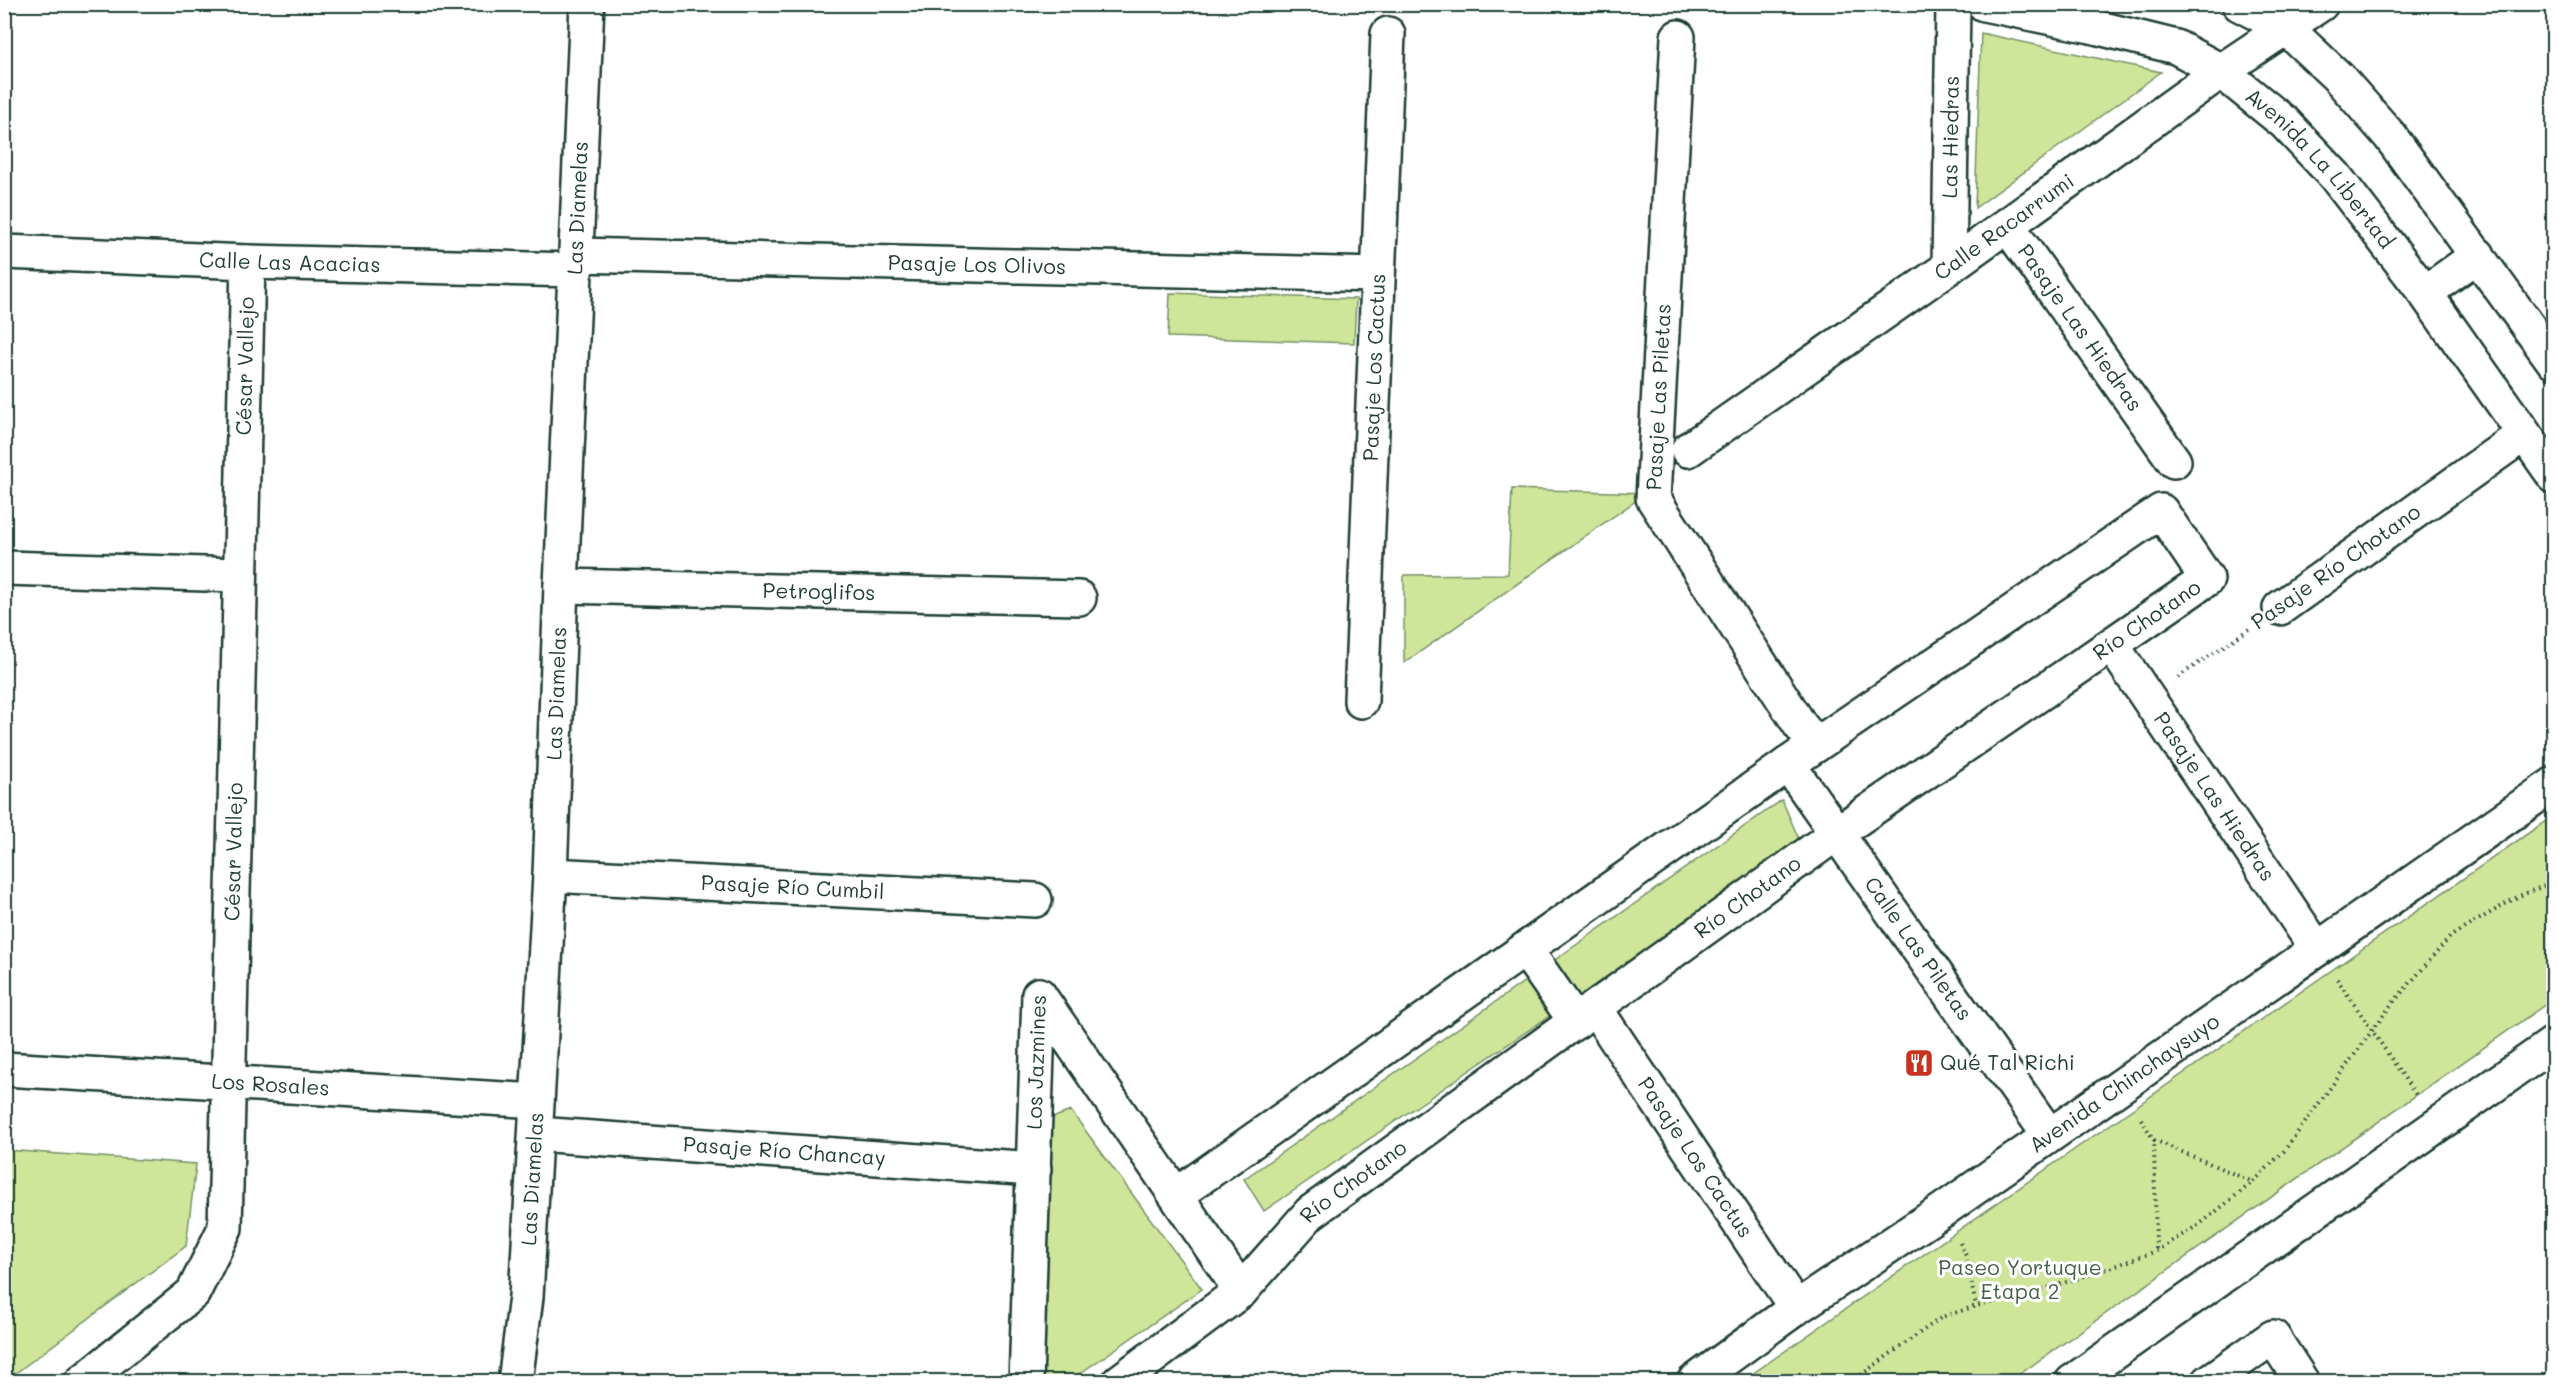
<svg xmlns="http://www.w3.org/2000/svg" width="2558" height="1386" font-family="Mali,sans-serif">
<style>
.green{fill:#cee59a;stroke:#769167;stroke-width:1.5}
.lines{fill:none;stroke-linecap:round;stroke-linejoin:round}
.minor-casing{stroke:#1f3d34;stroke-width:38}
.major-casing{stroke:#1f3d34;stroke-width:38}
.path{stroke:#1f3d34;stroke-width:4;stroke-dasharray:1.5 4.5;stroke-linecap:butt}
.minor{stroke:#fff;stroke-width:33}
.major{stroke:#fff;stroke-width:33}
.labels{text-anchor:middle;stroke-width:6;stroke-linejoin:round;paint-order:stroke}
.street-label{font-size:21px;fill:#1f3d34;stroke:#fff}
.poi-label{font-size:21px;fill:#1f3d34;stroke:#fff;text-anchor:start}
.park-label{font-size:21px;fill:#425f48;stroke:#fff}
</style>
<rect width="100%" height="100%" fill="#fff"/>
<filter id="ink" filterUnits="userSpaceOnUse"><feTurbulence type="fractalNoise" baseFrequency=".0167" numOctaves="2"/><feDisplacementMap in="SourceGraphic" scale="12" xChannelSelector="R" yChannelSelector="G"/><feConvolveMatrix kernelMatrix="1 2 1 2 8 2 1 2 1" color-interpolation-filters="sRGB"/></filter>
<g filter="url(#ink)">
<!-- green -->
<path class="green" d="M1981,33L2161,72L1975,208Z
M1170,293L1356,299L1354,343L1168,337Z
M1512,489L1647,493L1404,663V575L1508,574Z
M1782,800L1801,844L1264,1211L1244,1179Z
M2553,816V999L2010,1381H1742Z
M1071,1111L1202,1289L1069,1381H1047L1039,1378L1049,1119Z
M5,1150L196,1164L186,1246L5,1381Z"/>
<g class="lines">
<!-- minor casing -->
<g class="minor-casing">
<g id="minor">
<path d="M1678,37L1653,498L1800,725L1816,745"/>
<path id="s1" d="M2007,225L2174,461"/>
<path id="s2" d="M4,252L248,262L576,270"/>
<path id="s3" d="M577,255L1378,275"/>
<path id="s4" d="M1949,267L1953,4"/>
<path id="s5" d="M1688,450L1949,267L2221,71L2321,4"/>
<path d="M4,568L239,575"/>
<path id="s6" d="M561,586L1079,598"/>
<path d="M2280,608L2524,434"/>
<path id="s7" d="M2112,645L2317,949"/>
<path id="s8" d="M1361,701L1388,34"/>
<path id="s9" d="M1788,764L2049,1135"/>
<path id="s10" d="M550,875L1035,900"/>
<path d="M1525,949L1576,1022"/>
<path d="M1039,995L1241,1291"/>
<path id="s11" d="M1595,1008L1796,1308"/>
<path id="s12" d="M4,1069L537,1101"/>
<path id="s13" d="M536,1134L1034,1169"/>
<path id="s14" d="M82,1382L193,1293L225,1228L248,262"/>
<path id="s15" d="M515,1382L526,1297L550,875L561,586L587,4"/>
<path id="s16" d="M1026,1382L1039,995"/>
<path id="s17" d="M1119,1382L1241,1291L1310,1213L1837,833L2207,579L2161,511L1788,764L1176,1195"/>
<path id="s18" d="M1694,1382L1796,1308L1943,1210L2554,784"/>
<path d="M2072,1382L2554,1043"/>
<path d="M2209,1382L2273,1337L2302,1382"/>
</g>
</g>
<!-- major casing -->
<g class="major-casing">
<g id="major">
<path id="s19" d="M1984,4L2091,26L2176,47L2221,71L2285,123L2335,176L2425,293L2554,476"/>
<path d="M2239,4L2287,29L2339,78L2390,136L2554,362"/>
<path d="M2425,293L2478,255"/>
</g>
</g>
<!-- path -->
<path class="path" d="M2178,677L2249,629
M2337,979L2416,1095
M2141,1119L2154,1140L2156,1251
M2154,1140L2253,1182
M1960,1243L1966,1256L1976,1306
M1851,1382L1942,1317L1976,1306L2027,1294L2099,1272L2156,1251L2200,1224L2253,1182L2284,1151L2391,1005L2451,936L2519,896L2554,882"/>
<!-- minor -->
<use href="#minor" class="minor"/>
<!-- major -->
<use href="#major" class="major"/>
</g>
</g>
<!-- icons -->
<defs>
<g id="restaurant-square" transform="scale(1.5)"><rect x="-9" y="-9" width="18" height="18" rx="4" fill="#c8321e" stroke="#fff"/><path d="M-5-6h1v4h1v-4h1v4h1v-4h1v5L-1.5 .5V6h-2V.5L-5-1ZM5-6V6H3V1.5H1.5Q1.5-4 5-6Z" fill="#fff"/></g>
</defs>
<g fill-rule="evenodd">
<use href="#restaurant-square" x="1919" y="1063"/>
</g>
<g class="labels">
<!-- street labels -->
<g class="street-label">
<text dy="7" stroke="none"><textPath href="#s4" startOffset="130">Las Hiedras</textPath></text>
<text dy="7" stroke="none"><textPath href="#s19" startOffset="387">Avenida La Libertad</textPath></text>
<text dy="7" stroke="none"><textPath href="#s15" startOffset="1176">Las Diamelas</textPath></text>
<text dy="7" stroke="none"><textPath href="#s5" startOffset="387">Calle Racarrumi</textPath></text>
<text dy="7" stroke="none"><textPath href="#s2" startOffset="286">Calle Las Acacias</textPath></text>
<text dy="7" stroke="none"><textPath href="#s3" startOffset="400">Pasaje Los Olivos</textPath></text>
<text dy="7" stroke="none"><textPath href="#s1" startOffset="126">Pasaje Las Hiedras</textPath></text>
<text dy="7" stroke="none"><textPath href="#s14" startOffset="1077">César Vallejo</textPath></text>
<text dy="7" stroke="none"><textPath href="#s8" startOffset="334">Pasaje Los Cactus</textPath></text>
<text transform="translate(1659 397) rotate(-87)" y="7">Pasaje Las Piletas</text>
<text transform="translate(2336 567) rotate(-35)" y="7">Pasaje Río Chotano</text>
<text dy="7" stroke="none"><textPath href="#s6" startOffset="258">Petroglifos</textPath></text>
<text dy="7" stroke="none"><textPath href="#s17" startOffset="1282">Río Chotano</textPath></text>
<text dy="7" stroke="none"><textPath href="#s15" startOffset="690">Las Diamelas</textPath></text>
<text dy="7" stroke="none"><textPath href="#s7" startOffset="183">Pasaje Las Hiedras</textPath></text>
<text dy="7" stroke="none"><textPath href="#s14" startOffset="591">César Vallejo</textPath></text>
<text dy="7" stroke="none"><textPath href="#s10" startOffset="243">Pasaje Río Cumbil</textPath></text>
<text dy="7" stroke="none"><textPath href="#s17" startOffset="796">Río Chotano</textPath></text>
<text dy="7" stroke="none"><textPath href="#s9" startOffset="226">Calle Las Piletas</textPath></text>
<text dy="7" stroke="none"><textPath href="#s16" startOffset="320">Los Jazmines</textPath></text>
<text dy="7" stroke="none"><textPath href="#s18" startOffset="524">Avenida Chinchaysuyo</textPath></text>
<text dy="7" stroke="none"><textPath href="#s12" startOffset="267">Los Rosales</textPath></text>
<text dy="7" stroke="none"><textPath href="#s13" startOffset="249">Pasaje Río Chancay</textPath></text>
<text dy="7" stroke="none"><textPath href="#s11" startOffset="180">Pasaje Los Cactus</textPath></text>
<text dy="7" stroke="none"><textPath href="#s15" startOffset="204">Las Diamelas</textPath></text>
<text dy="7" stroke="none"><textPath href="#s17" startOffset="310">Río Chotano</textPath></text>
</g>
<!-- poi labels -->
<g class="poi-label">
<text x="1940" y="1070">Qué Tal Richi</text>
</g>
<!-- park labels -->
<g class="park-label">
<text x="2020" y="1275">Paseo Yortuque<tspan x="2020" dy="24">Etapa 2</tspan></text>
</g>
</g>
<!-- margin -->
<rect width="2558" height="1386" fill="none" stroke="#fff" stroke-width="24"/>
<rect x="12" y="12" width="2534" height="1362" fill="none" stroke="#1f3d34" stroke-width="2" filter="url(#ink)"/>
</svg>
